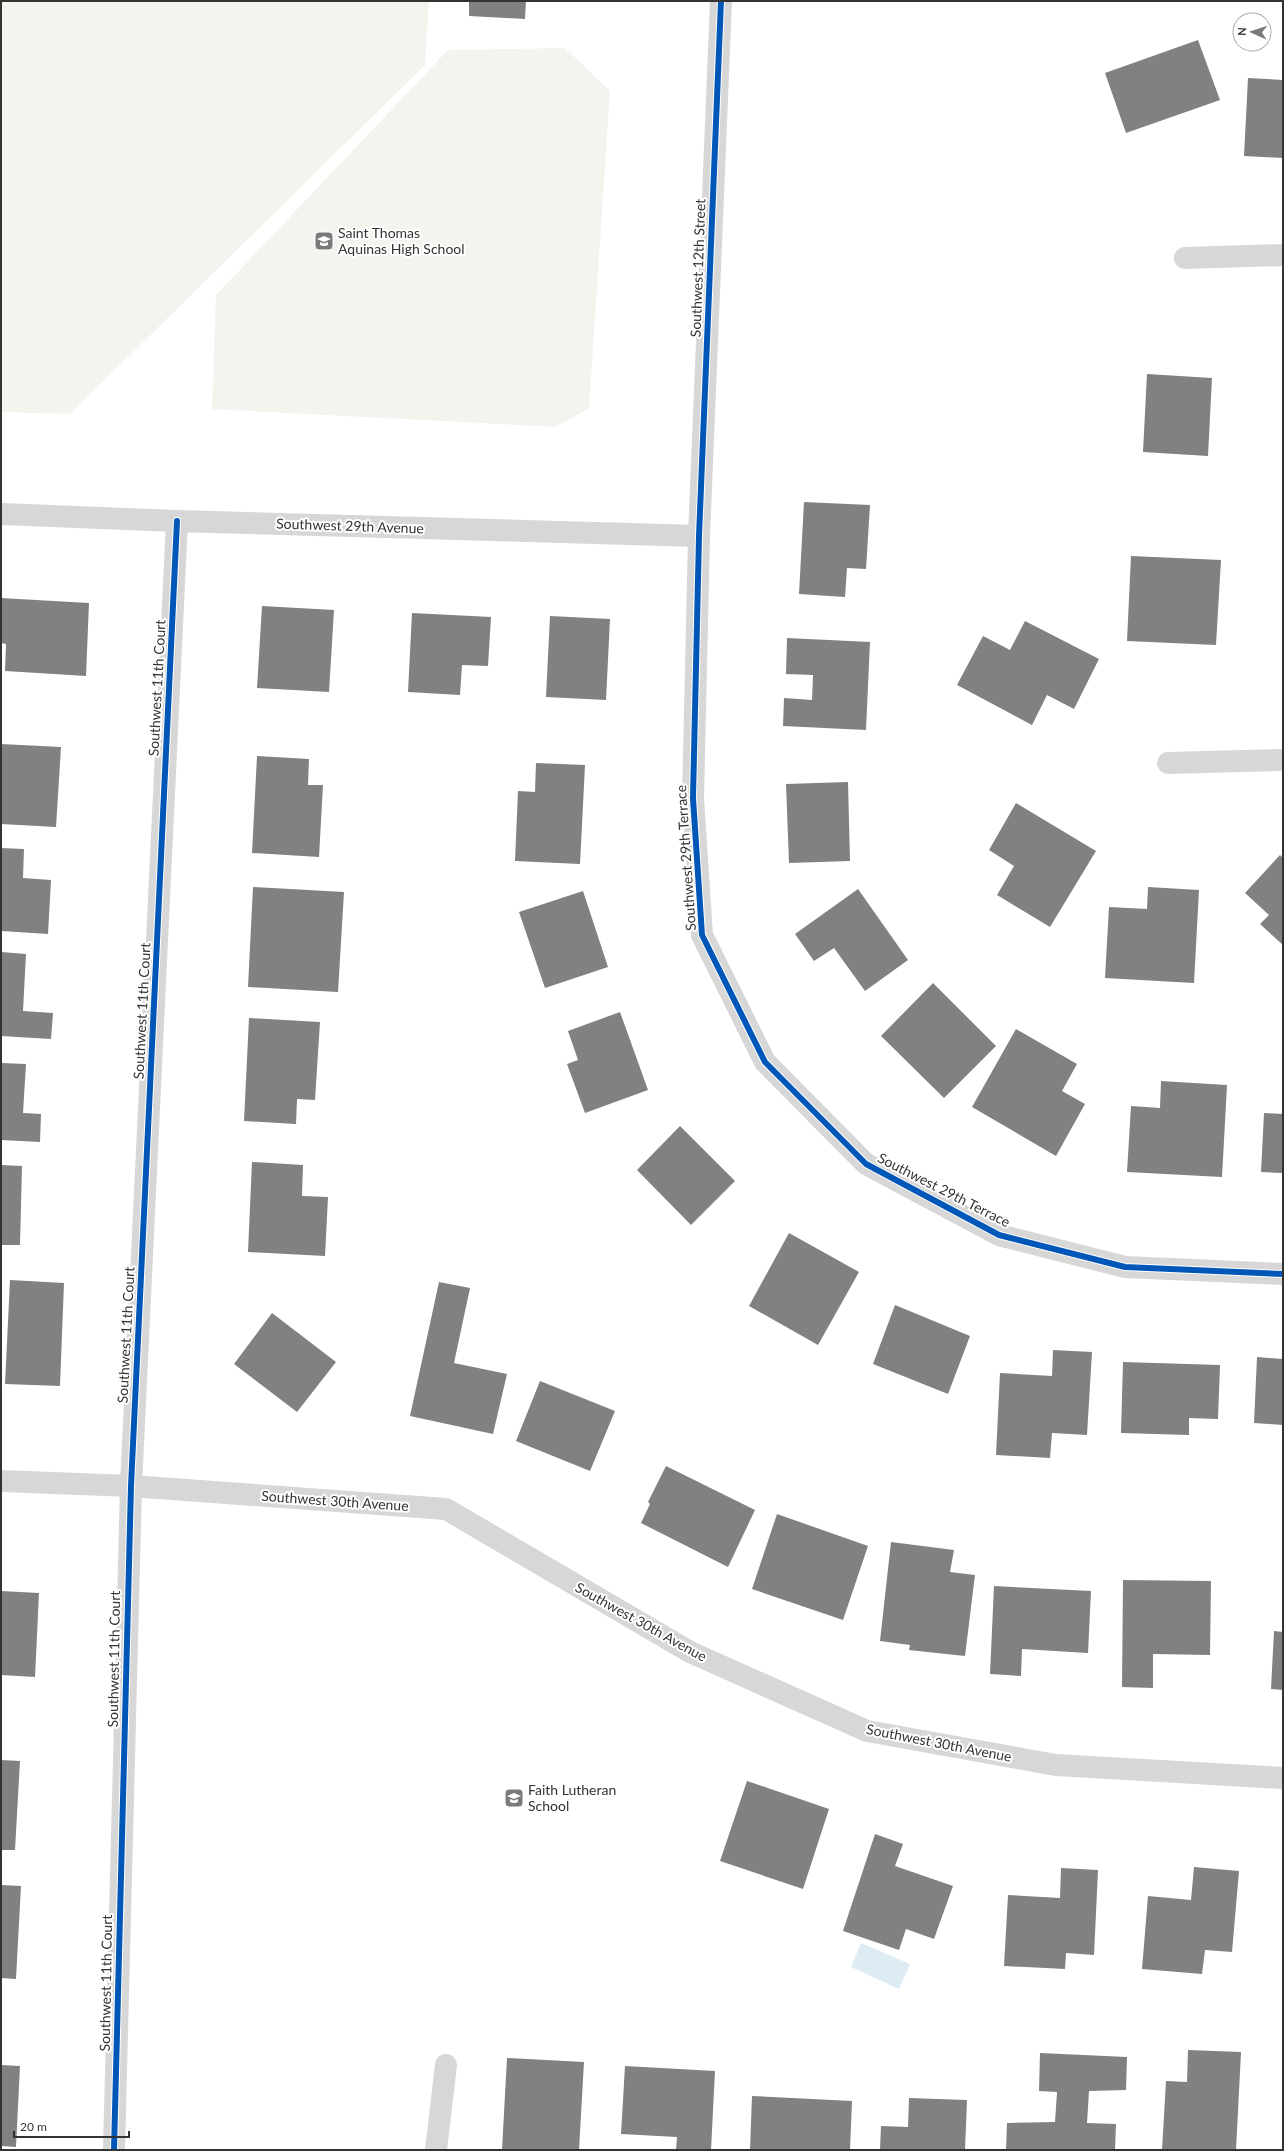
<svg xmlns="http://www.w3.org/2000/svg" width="1284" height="2151" font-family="Lato,sans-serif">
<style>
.green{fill:#f1f5ed}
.water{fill:#ddebf3}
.building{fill:#818181}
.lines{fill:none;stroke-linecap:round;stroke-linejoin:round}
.minor{stroke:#d7d7d7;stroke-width:22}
.cycleway-casing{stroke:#fff;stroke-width:8}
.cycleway{stroke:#0057b8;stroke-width:6}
.labels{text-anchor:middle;stroke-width:4;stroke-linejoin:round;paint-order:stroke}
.poi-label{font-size:14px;fill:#333;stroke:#fff;text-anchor:start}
.street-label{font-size:14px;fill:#333;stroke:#fff}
</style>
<rect width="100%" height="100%" fill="#fff"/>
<!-- green -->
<path class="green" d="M1,1H429L425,65L70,414L1,412Z
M565,48L610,91L589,408L556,427L212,409L216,295L448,50Z"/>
<!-- water -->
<path class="water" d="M861,1943L910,1964L899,1989L851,1967Z"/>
<!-- building -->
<path class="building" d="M469,1H526L525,19L469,16Z
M1198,40L1220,100L1126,133L1105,73Z
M1248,78L1283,80V158L1244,156Z
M1147,374L1212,378L1208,456L1143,452Z
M804,502L870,505L866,569L847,568L845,597L799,594Z
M1131,556L1221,560L1216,645L1127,641Z
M1,598L89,603L86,676L5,671L6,644L1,643Z
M262,606L334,610L329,692L257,688Z
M412,613L491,617L488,666L462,665L460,695L408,692Z
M550,616L610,619L606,700L546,697Z
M1025,621L1099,659L1074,709L1047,695L1032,725L957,685L983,636L1010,650Z
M787,638L870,642L866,730L783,726L784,698L812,700L813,675L786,674Z
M1,744L61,747L56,827L1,824Z
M257,756L309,759L308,785H323L319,857L252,853Z
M536,763L585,765L580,864L515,861L518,791L535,792Z
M848,782L850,861L789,863L786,784Z
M1016,803L1096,851L1050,927L997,895L1014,866L989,850Z
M1,848L24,849L23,878L51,880L48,934L1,931Z
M1280,855L1283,858V945L1260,924L1269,915L1245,893Z
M253,887L344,892L338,992L248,987Z
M1148,887L1199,890L1194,983L1105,978L1109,907L1147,909Z
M858,889L908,960L865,991L834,948L814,961L795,934Z
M583,891L608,967L545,988L519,912Z
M1,952L26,954L23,1011L53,1013L51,1039L1,1036Z
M933,983L996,1046L944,1098L881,1036Z
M620,1012L648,1090L585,1113L567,1064L578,1060L568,1031Z
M249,1018L320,1022L315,1100L297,1099L296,1124L244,1121Z
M1016,1029L1077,1064L1062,1091L1085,1104L1056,1156L972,1107Z
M1,1063L26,1064L23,1113L41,1114L40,1142L1,1140Z
M1161,1081L1227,1085L1222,1177L1127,1172L1131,1106L1160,1108Z
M1264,1113L1283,1114V1173L1261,1172Z
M680,1126L735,1181L691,1225L637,1170Z
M252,1162L303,1165L302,1196L328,1197L325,1256L248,1252Z
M1,1165L22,1166L20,1245H1Z
M789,1233L859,1272L818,1345L749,1306Z
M10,1280L64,1283L60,1386L5,1384Z
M439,1282L470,1288L454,1363L507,1374L493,1434L410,1416Z
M895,1305L970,1336L948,1394L873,1364Z
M272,1313L336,1362L297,1412L234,1364Z
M1053,1350L1092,1352L1087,1435L1052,1433L1050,1458L996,1455L1000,1373L1052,1376Z
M1257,1357L1283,1359V1425L1254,1423Z
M1123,1362L1220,1365L1218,1419L1189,1418V1435L1121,1433Z
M540,1381L615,1411L590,1471L516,1441Z
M666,1466L755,1510L728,1567L641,1523L650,1504L648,1502Z
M777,1514L868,1546L843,1620L752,1589Z
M891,1542L954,1550L950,1572L975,1575L965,1656L909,1650L910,1645L880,1641Z
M1123,1580L1211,1581L1210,1655L1153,1654V1688L1122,1687Z
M994,1586L1091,1591L1088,1653L1022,1649L1021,1676L990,1674Z
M1,1591L39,1593L35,1677L1,1675Z
M1274,1631L1283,1632V1690L1271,1689Z
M1,1760L20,1761L15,1850H1Z
M747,1781L829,1809L803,1889L720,1861Z
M875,1834L903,1844L895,1866L953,1886L934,1939L906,1929L899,1950L843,1931Z
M1194,1867L1239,1871L1232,1952L1205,1950L1202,1974L1142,1969L1148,1896L1191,1900Z
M1061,1868L1098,1870L1094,1955L1066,1953L1065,1969L1004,1966L1008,1895L1060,1898Z
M1,1885L21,1886L16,1979L1,1978Z
M1188,2050L1241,2052L1236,2150H1162L1166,2081L1187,2082Z
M1040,2053L1127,2057L1126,2090L1089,2091L1087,2123L1116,2124L1115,2150H1006L1007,2123L1055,2122L1057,2092L1039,2091Z
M507,2058L584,2062L579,2150H502Z
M1,2065L20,2066L16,2147L1,2146Z
M625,2066L715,2071L711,2150H676L677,2137L621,2134Z
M752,2096L852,2101L850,2150H750Z
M909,2098L967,2100L965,2150H880L881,2126L908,2127Z"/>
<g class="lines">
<!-- minor -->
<path class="minor" d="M721,1L699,536L693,798L702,935L765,1062L866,1164L999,1235L1125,1267L1283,1274
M1185,258L1283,255
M1,514L177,521L699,536
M1168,763L1283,760
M1,1481L131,1486L446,1509L690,1652L867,1731L1056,1765L1283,1778
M114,2150L131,1486L177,521
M436,2150L446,2065"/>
<!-- cycleway casing -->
<g class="cycleway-casing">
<path id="cycleway" d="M721,1L699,536L693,798L702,935L765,1062L866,1164L999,1235L1125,1267L1283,1274
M114,2150L131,1486L177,521"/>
</g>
<!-- cycleway -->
<use href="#cycleway" class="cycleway"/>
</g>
<!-- icons -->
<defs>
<g id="school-square" transform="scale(1)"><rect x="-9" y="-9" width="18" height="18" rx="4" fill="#7a7a7a" stroke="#fff"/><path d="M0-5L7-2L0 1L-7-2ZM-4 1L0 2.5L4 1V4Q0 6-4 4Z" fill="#fff"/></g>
</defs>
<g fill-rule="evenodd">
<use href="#school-square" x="324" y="241"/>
<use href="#school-square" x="514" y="1798"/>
</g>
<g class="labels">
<!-- poi labels -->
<g class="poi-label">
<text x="338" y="238">Saint Thomas<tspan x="338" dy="16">Aquinas High School</tspan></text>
<text x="528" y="1795">Faith Lutheran<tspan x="528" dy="16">School</tspan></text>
</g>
<!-- street labels -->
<g class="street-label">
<text transform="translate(698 268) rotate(-88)" y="5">Southwest 12th Street</text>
<text transform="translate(350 526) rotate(2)" y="5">Southwest 29th Avenue</text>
<text transform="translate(157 688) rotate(-87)" y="5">Southwest 11th Court</text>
<text transform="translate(686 858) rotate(-94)" y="5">Southwest 29th Terrace</text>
<text transform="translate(142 1011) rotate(-87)" y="5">Southwest 11th Court</text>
<text transform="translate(944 1190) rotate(27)" y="5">Southwest 29th Terrace</text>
<text transform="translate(126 1335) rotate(-87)" y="5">Southwest 11th Court</text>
<text transform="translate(335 1501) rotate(4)" y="5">Southwest 30th Avenue</text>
<text transform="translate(641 1622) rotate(29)" y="5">Southwest 30th Avenue</text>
<text transform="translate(114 1659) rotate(-89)" y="5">Southwest 11th Court</text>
<text transform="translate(939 1743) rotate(11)" y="5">Southwest 30th Avenue</text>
<text transform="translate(106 1983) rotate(-89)" y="5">Southwest 11th Court</text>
</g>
</g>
<!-- border -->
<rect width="1284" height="2151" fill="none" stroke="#333333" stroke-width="4"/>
<!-- north arrow -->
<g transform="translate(1252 32) rotate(273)"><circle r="19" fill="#ffffff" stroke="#adadad"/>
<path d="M0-3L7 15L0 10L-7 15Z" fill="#7a7a7a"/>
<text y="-6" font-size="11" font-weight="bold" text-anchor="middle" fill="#333333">N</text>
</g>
<!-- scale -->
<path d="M14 2131v6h115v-6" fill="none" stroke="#333333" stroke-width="2"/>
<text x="20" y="2131" font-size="12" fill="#333333" stroke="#ffffff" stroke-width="3" paint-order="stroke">20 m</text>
</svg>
